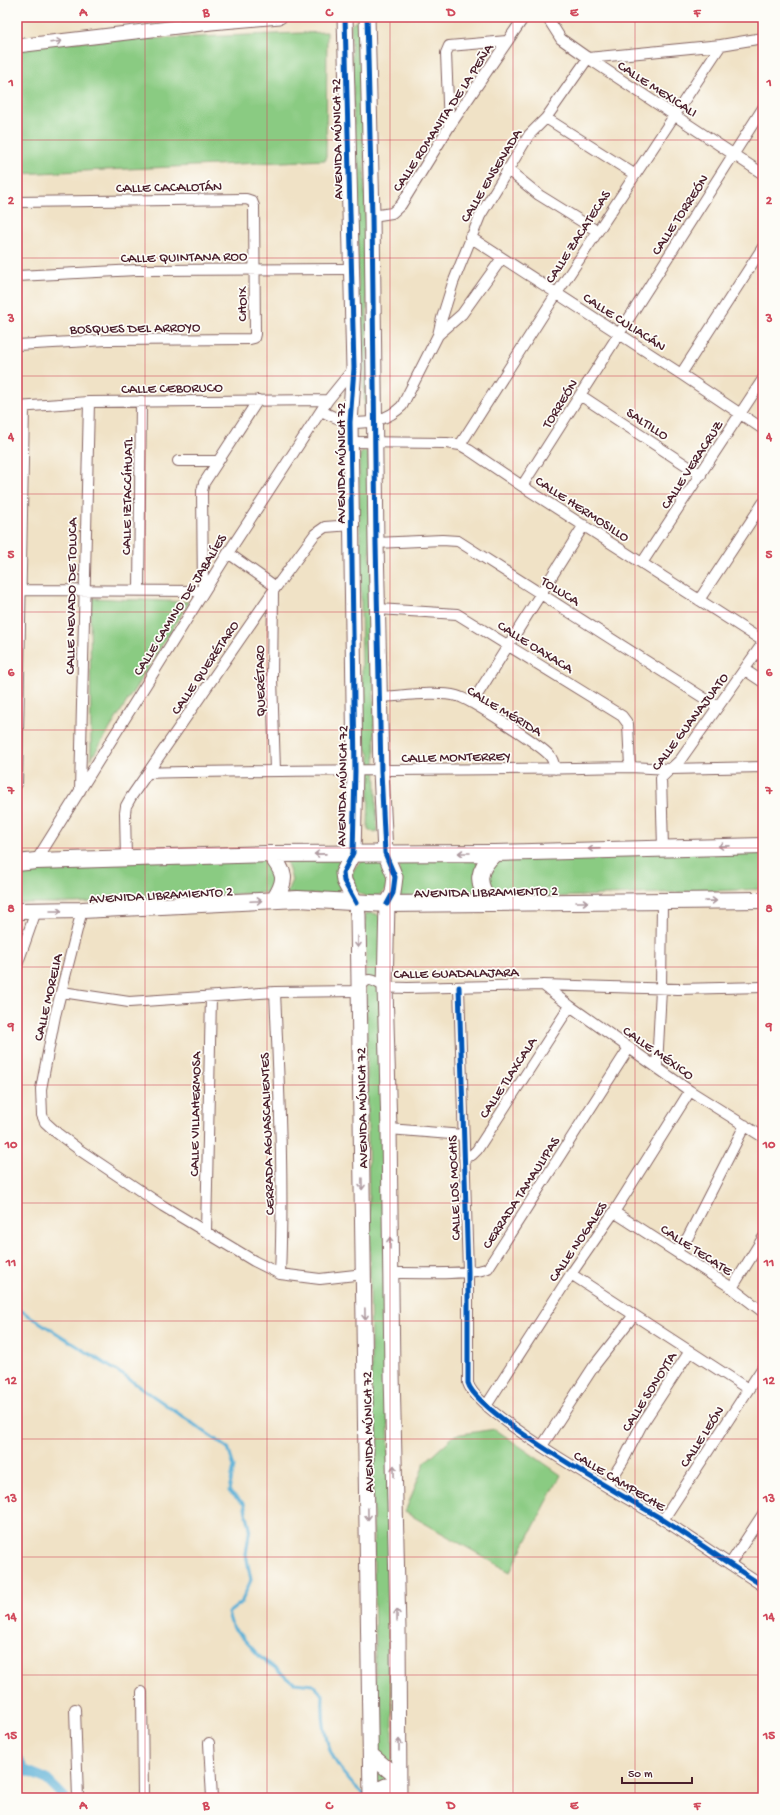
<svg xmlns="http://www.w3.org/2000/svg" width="780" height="1815" font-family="'Gochi Hand',sans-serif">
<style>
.green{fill:#8acb82;stroke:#6a7556}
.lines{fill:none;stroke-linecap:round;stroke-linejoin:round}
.stream{stroke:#5bb0d7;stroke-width:3}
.canal{stroke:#5bb0d7;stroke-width:10}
.minor-casing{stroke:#846361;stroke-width:12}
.tertiary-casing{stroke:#846361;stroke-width:15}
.secondary-casing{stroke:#846361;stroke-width:17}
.primary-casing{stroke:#846361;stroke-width:18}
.minor{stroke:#fff;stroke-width:10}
.tertiary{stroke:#fff;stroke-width:13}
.secondary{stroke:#fff;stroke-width:15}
.primary{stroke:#fff;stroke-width:16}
.cycleway-casing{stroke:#fdfcf7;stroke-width:8}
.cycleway{stroke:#0057b8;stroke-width:5}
.oneway{stroke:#ae9aa0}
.grid{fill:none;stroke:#d1495b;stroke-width:1;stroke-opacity:0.55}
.labels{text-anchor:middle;stroke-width:3.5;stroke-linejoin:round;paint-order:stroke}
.street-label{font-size:14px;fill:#4a1f2b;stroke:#fdfcf7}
.neatline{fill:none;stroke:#d1495b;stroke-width:1.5}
.grid-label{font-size:13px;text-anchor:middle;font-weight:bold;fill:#d1495b}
</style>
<rect width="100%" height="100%" fill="#fdfcf7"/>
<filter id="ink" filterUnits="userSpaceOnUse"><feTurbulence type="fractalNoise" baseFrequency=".025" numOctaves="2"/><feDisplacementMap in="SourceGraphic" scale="8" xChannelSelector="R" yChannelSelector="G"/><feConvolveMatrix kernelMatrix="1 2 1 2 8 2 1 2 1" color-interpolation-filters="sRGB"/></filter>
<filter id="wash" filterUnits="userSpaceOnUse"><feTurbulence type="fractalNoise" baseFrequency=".012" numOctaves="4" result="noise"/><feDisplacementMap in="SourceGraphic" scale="16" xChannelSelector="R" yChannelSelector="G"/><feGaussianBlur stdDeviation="0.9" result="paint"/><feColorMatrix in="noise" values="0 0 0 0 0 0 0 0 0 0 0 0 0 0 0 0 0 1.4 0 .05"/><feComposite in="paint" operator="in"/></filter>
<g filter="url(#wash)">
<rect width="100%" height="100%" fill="#f0e2c6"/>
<!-- green -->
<path class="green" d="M357,20L362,22L369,415L365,412L359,309L351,25Z
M327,32L326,160L17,174V44Z
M364,451L368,452L377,832L375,833L368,829L370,756L363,742L359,468L360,454Z
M90,598L189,602L91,759Z
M763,850V889L503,899L492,894L487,877L494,863L507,856Z
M260,856L275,868V892L75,903H17V863Z
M285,856L343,859L340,895L286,894L292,880Z
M400,858H479L477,895L397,897Z
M352 878a19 19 0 1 1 38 0a19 19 0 1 1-38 0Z
M371,913L377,914L381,919L394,1798H377L365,914Z
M495,1429L561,1475L510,1572L405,1512L425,1462L455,1435Z"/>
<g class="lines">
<!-- stream -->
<path class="stream" d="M17,1308L123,1375L228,1448L234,1467L229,1491L244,1504L250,1527L246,1554L251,1580L241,1603L228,1613L232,1626L261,1658L294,1683L313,1685L323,1695C321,1739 331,1768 366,1796"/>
<!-- canal -->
<path class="canal" d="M17,1758L24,1770L46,1779L65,1798"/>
</g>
</g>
<g filter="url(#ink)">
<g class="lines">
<!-- minor casing -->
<g class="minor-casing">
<path id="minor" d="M547,17L561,39L588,58L763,174
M546,118L634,174
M449,127L446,53L449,46L507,41
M507,169L539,195L597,231
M17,202L246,199L252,201L254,206L255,334L254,338L250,339L107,340L17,345
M372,216L392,213L401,205L449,127L524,17
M470,237L681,374L763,429
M17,276L137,270L350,269
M438,335L462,314L502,258
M681,374L763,247
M580,395L701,475
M17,407L89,402L328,400
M321,411C330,415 341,421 350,422C368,425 389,419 402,406L438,335L442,318L453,283L480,216L529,135L546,118L588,58L721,45L763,38
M350,442L447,443L460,445L469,450L522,486L763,641
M460,445L557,293L721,45
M178,461H218
M522,486L763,108
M376,543L442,540L458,541L718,707
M228,553L276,587
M642,563L763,379
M17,590L203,591L202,491L204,483L258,400
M139,590L141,401
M273,592L272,679L275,770
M699,600L763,503
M378,609L457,614L622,716L628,724L630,767
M745,670L763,682
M380,697C402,696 436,691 457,696C470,699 540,745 549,755C553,759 554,763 555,769
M472,703L584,525
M149,773C309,769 470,771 630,767L670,769L763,767
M17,784L24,407
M80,791L89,402
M663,847L661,778L681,759L763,643
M126,858L125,813L126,806L131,797L276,587L315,534L325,527L352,525
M36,861L228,553L328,400L354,368
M82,910L55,1016L41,1089L42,1115L45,1122L57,1133L81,1151L163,1206L254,1261L280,1274L320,1279L364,1274
M17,965L36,911
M543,985L570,1006L690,1091L763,1137
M459,987L468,1271V1383C477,1415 627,1498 662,1519C696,1541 729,1564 763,1586
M62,992L129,1002L275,992L358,991C368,974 371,980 384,986C390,989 400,987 407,988L543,985L678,989L763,987
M275,992C279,1086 284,1180 280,1274
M657,1067L661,989L662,902
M389,1129L463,1135
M464,1157L472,1155L477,1150L570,1006
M614,1212L732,1288L763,1312
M206,1232L211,997
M676,1252L688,1237L745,1125
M391,1273C408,1273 476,1275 488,1268L629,1048
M571,1274L748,1389
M732,1288L763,1238
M486,1406L571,1274L614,1212L690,1091
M542,1446L594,1366L634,1315
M607,1486L623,1461L641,1426L690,1351
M663,1520L763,1367
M730,1564L763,1514
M142,1692L143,1798
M75,1709L78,1798
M209,1743L212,1798"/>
</g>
<!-- tertiary casing -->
<g class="tertiary-casing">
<path id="tertiary" d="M17,46L211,23L280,17"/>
</g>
<!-- secondary casing -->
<g class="secondary-casing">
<path id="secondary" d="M345,17L354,368L350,422L355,771L353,853L343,873L344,881L356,903L358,915L371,1798
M367,17L372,216L376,543L381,771L385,853L395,877L393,893L387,904L385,987L389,1129L392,1373L398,1630L399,1798
M371,1755L399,1779
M371,1793L386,1786L398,1789"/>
</g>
<!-- primary casing -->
<g class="primary-casing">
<path id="primary" d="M270,854C285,873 288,879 274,900
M17,863L36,861L270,854L495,853L763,846
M491,903C475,883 477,870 495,853
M17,911L82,910L298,899L387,904L763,900"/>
</g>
<!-- minor -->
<use href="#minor" class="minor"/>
<!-- tertiary -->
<use href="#tertiary" class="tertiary"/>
<!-- secondary -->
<use href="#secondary" class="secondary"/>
<!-- primary -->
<use href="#primary" class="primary"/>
<!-- cycleway casing -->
<g class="cycleway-casing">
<path id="cycleway" d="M345,17L354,368L350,422L355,771L353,853L343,873L344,881L356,903
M367,17L372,216L376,543L381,771L385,853L395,877L393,893L387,904
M459,987L468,1271V1383C477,1415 627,1498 662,1519C696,1541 729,1564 763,1586"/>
</g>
<!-- cycleway -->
<use href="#cycleway" class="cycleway"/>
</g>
<!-- one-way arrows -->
<defs><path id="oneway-shaft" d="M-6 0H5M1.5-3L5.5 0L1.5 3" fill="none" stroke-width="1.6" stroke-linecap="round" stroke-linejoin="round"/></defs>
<g class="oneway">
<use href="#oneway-shaft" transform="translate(56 42) rotate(-7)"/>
<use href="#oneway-shaft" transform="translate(724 846) rotate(179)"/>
<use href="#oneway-shaft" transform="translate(594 849) rotate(178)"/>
<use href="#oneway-shaft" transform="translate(464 853) rotate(180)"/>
<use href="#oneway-shaft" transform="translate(320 854) rotate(179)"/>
<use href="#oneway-shaft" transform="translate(256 901) rotate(-3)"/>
<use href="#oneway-shaft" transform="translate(711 901) rotate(-1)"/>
<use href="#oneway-shaft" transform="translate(582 902)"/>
<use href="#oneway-shaft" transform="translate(56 911)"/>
<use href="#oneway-shaft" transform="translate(358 942) rotate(90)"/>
<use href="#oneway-shaft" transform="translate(362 1184) rotate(89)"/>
<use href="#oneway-shaft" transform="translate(390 1243) rotate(-91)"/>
<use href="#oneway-shaft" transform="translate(365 1314) rotate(89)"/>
<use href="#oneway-shaft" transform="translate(394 1471) rotate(-91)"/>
<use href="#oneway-shaft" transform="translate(368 1514) rotate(89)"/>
<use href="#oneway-shaft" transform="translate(397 1615) rotate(-91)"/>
<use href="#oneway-shaft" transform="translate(399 1745) rotate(-90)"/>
</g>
</g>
<!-- grid -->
<path class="grid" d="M145,17V1798M267,17V1798M390,17V1798M513,17V1798M635,17V1798M17,140H763M17,258H763M17,376H763M17,494H763M17,612H763M17,730H763M17,848H763M17,967H763M17,1085H763M17,1203H763M17,1321H763M17,1439H763M17,1557H763M17,1675H763"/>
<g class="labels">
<!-- street labels -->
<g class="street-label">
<text transform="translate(658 88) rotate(33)" y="5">CALLE MEXICALI</text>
<text transform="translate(442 117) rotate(-57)" y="5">CALLE ROMANITA DE LA PEÑA</text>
<text transform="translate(336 139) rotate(-91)" y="5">AVENIDA MÚNICH 72</text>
<text transform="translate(490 175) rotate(-59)" y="5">CALLE ENSENADA</text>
<text transform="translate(169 186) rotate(-1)" y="5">CALLE CACALOTÁN</text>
<text transform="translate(679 214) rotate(-57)" y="5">CALLE TORREÓN</text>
<text transform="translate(577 236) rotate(-57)" y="5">CALLE ZACATECAS</text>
<text transform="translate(184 256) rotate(-1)" y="5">CALLE QUINTANA ROO</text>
<text transform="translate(241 304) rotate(-90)" y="5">CHOIX</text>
<text transform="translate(625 321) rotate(33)" y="5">CALLE CULIACÁN</text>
<text transform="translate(135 327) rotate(-1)" y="5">BOSQUES DEL ARROYO</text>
<text transform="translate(172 387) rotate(-1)" y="5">CALLE CEBORUCO</text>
<text transform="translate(559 403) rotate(-58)" y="5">TORREÓN</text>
<text transform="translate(648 423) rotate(33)" y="5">SALTILLO</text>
<text transform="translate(340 463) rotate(-90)" y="5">AVENIDA MÚNICH 72</text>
<text transform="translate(691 464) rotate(-57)" y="5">CALLE VERACRUZ</text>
<text transform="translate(126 496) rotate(-89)" y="5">CALLE IZTACCÍHUATL</text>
<text transform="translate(583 508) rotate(33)" y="5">CALLE HERMOSILLO</text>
<text transform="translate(561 590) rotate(32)" y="5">TOLUCA</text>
<text transform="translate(70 596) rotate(-89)" y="5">CALLE NEVADO DE TOLUCA</text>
<text transform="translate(179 604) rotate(-58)" y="5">CALLE CAMINO DE JABALÍES</text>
<text transform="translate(536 646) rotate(32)" y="5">CALLE OAXACA</text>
<text transform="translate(204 667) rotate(-56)" y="5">CALLE QUERÉTARO</text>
<text transform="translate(259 681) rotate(-91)" y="5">QUERÉTARO</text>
<text transform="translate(505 710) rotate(31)" y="5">CALLE MÉRIDA</text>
<text transform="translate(689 721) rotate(-53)" y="5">CALLE GUANAJUATO</text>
<text transform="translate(456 756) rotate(-1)" y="5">CALLE MONTERREY</text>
<text transform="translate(341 786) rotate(-89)" y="5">AVENIDA MÚNICH 72</text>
<text transform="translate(486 891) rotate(-1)" y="5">AVENIDA LIBRAMIENTO 2</text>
<text transform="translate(161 894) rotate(-3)" y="5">AVENIDA LIBRAMIENTO 2</text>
<text transform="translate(456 972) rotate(-1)" y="5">CALLE GUADALAJARA</text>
<text transform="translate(47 997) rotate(-77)" y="5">CALLE MORELIA</text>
<text transform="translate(659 1052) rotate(35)" y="5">CALLE MÉXICO</text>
<text transform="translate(507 1077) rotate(-57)" y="5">CALLE TLAXCALA</text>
<text transform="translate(361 1108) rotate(-91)" y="5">AVENIDA MÚNICH 72</text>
<text transform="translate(194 1114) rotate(-89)" y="5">CALLE VILLAHERMOSA</text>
<text transform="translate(266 1134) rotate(-92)" y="5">CERRADA AGUASCALIENTES</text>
<text transform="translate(453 1188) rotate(-92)" y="5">CALLE LOS MOCHIS</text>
<text transform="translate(520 1192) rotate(-57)" y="5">CERRADA TAMAULIPAS</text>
<text transform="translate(577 1241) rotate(-56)" y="5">CALLE NOGALES</text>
<text transform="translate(697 1249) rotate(33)" y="5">CALLE TECATE</text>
<text transform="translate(648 1391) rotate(-58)" y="5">CALLE SONOYTA</text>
<text transform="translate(367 1432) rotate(-91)" y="5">AVENIDA MÚNICH 72</text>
<text transform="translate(701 1436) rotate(-57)" y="5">CALLE LEÓN</text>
<text transform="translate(620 1480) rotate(31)" y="5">CALLE CAMPECHE</text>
</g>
</g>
<!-- margin -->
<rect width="780" height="1815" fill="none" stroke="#fdfcf7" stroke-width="44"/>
<!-- scale -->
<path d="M622 1777v6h70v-6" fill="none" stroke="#4a1f2b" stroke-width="2"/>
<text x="628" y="1777" font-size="12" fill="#4a1f2b" stroke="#fdfcf7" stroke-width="3" paint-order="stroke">50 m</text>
<rect x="22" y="22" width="736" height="1771" class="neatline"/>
<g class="grid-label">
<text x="83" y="16">A</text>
<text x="206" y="16">B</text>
<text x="329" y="16">C</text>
<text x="451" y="16">D</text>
<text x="574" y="16">E</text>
<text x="697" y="16">F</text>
<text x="11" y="86">1</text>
<text x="769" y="86">1</text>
<text x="11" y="204">2</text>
<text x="769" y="204">2</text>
<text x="11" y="322">3</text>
<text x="769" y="322">3</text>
<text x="11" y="440">4</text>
<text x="769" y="440">4</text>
<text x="11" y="558">5</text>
<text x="769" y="558">5</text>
<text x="11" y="676">6</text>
<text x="769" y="676">6</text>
<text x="11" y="794">7</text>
<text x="769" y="794">7</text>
<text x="11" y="912">8</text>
<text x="769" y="912">8</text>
<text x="11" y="1030">9</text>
<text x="769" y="1030">9</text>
<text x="11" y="1148">10</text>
<text x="769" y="1148">10</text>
<text x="11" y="1266">11</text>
<text x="769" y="1266">11</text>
<text x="11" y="1384">12</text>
<text x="769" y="1384">12</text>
<text x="11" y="1502">13</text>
<text x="769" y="1502">13</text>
<text x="11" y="1620">14</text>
<text x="769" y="1620">14</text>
<text x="11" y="1739">15</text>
<text x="769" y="1739">15</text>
<text x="83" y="1809">A</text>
<text x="206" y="1809">B</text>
<text x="329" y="1809">C</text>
<text x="451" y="1809">D</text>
<text x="574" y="1809">E</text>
<text x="697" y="1809">F</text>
</g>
</svg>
